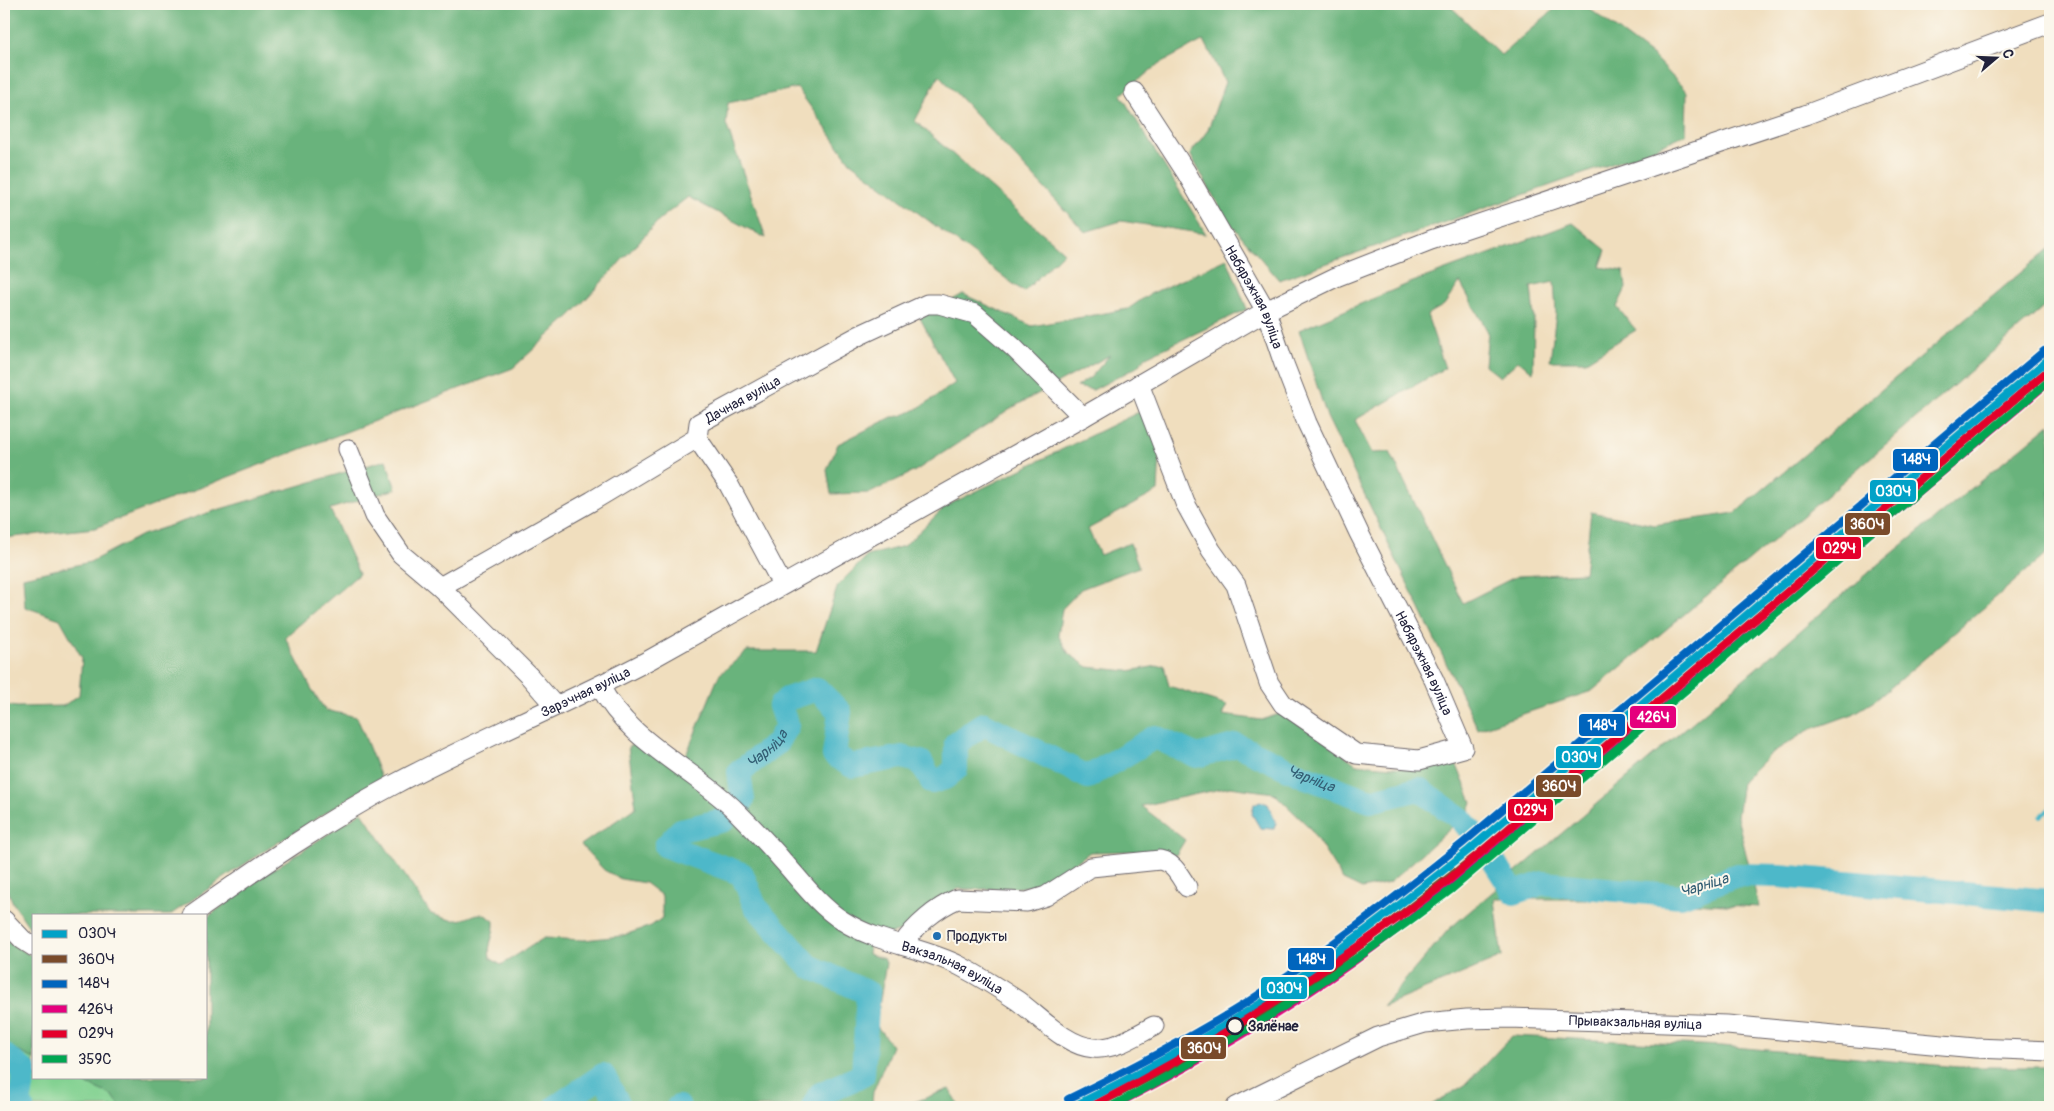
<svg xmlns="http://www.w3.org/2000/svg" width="2054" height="1111" font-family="Pangolin,sans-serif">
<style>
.green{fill:#82d191;stroke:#527a66}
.forest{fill:#69b37b;stroke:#466a5b}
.water{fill:#4db8c9;stroke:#386d82}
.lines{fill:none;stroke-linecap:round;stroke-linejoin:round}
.stream{stroke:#4db8c9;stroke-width:4}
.river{stroke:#4db8c9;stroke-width:24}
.minor-casing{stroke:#6a6469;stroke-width:21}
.minor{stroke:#fff;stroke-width:19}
.rail-1-casing{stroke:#fbf7ec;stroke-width:11}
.rail-2-casing{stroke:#fbf7ec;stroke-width:11}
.rail-3-casing{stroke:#fbf7ec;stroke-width:11}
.rail-4-casing{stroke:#fbf7ec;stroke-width:11}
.rail-5-casing{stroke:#fbf7ec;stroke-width:11}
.rail-6-casing{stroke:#fbf7ec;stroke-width:11}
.rail-1{stroke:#02a2c7;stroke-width:8}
.rail-2{stroke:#7a4b2a;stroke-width:8}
.rail-3{stroke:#0065bd;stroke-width:8}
.rail-4{stroke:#e5007d;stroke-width:8}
.rail-5{stroke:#e4002b;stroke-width:8}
.rail-6{stroke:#00a651;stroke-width:8}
.poi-dot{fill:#1f6fb2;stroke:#fbf7ec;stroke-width:2}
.stop-dot{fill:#fbf7ec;stroke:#22223b;stroke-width:2.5}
.labels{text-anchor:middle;stroke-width:4;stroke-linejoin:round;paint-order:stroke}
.street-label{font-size:14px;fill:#22223b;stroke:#fbf7ec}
.poi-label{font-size:14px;fill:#22223b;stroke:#fbf7ec;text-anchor:start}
.stop-label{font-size:14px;font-weight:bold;fill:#22223b;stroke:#fbf7ec;text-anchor:start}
.water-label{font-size:15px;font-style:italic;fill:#335e74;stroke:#fbf7ec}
.line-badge{stroke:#fbf7ec;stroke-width:2}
.badge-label{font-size:14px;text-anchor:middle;font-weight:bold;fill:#fff}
</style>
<rect width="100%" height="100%" fill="#fbf7ec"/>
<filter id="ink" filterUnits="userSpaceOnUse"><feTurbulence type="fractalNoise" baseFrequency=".02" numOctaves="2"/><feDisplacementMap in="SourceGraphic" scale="10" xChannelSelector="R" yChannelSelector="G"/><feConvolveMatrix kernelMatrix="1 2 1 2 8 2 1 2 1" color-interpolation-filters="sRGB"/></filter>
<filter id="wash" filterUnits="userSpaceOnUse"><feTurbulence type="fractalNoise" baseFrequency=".0096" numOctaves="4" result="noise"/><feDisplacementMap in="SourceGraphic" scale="20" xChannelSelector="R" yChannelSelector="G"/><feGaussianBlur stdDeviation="1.12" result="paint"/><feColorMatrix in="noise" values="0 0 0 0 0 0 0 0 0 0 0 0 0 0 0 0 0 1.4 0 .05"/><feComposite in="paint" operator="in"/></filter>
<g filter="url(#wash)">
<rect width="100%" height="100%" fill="#f0debe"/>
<!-- green -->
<path class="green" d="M4,983L34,1009V1077H120L137,1107H4Z"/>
<!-- forest -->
<path class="forest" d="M4,4H1448L1501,55L1560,4H1583L1654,57L1687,92L1686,134L1646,152L1279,280L1225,217L1190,154L1208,130L1225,82L1204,40L1157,65L1121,95L1206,234L1121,221L1085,232L939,75L915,121L1064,252L1024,292L850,162L797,88L728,103L726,124L766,238L688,197L660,219L572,314L513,368L95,528L4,538Z
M1573,223L1606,250L1600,267L1624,271L1626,288L1617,307L1636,330L1586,361H1550L1556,313L1554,282L1531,287L1534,317L1533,372L1518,361L1500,377L1485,365L1488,332L1460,282L1444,305L1427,315L1445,368L1355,420L1372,453L1390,452L1463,603L1517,576L1584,573L1591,512L1654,525L1735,513L2050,248V302L1811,509L1592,691L1478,729L1327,417L1299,330L1410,283Z
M1227,259L1247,309L1146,357L1137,367L1093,390L1076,387L1091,377L1110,355L1017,405L915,471L870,493L831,494L827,470L838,444L892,417C911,417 939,394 955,383L920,318L963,294L1032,326L1128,309L1148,295Z
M1143,410L1160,451L1158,491L1088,529L1100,555L1130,543L1139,567L1081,589L1062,609L1058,635L1069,654L1088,667L1128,671L1164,665L1169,686L1227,705L1222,715L1262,720L1288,711L1356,764L1405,768L1456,763L1472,802L1468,813L1389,883L1362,889L1343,880L1309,827L1274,793L1230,787L1141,806L1185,840L1176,855L1138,851L1090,852L1045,885L1001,889H958L902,931L870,938L868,954L884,959L886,963L876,1025L892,1046L873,1092L872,1104L904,1106L949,1089L959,1105L958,1107H121L113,1096L72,1077H206V918L266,874L362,812L431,914C439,916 450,921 458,920C475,918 477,907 494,921C495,938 487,942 490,958L501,965L544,938L584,940L621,936L651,926L662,918V896L645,883L621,879L604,870L581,845L636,807L628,747L645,738L684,760L719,675L747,651H816L838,585L867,556L904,546L946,506Z
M2050,424V551L1876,700L1853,714L1809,730L1770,754L1742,782L1737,817L1759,907L1626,899H1495L1502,957L1382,1007L1449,929L1866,575Z
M386,460L396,489L330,509L359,574L285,637L311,688L325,710L357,717L381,778L258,855L170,915H34L33,933L13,903L4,882V698L6,705L17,707L63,706L79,695L82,658L60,619L25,607L23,577L90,562L142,535L217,510Z
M4,940L34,957V1059L4,1044Z
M1512,1036L1722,1046L1959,1067H2050V1107H1428L1465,1085Z"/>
<!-- water -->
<path class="water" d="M1260,801L1268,804L1276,823L1274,829L1260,828L1252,814L1254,804Z"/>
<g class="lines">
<!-- stream -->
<path class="stream" d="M2041,816L2050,809"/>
<!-- river -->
<g class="river">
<path id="s1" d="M743,800L739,772L776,744L787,726L780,706L787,699L817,689L840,712L834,755L852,766L902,757L921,762L932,782L945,778L956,769V743L984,724L1088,777L1155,737L1197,756L1237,745L1303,776L1370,801L1419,789L1461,819L1486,849L1514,893L1543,883L1681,896L1737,875L1780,876L2050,901"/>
<path d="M724,820L681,830L666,846L742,874L755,906L809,966L868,993L863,1075L820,1094L813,1107"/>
<path d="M4,1055L25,1071L19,1103L22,1107"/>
<path d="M556,1107L603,1075L620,1107"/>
<path d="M678,1107H679"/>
</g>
</g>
</g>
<g filter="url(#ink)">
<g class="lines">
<!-- minor casing -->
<g class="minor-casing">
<g id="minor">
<path id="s2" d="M1134,92L1186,172L1266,311L1284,364L1307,423L1359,533L1434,680L1463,748L1419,760L1356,754L1283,704L1269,683L1236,585L1211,550L1185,503L1139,384"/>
<path d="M697,438L729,485L782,584"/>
<path d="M348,449L375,516L401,554L440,587L530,677L555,706"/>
<path id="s3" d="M440,587L592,501L697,438L699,423L860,335L927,304H939L975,314L1014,348L1083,417"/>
<path id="s4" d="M600,686C628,741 690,767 733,808C750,825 767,842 782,860C801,881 819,906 843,921C879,944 923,947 960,966C979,976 1000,989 1018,1001C1040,1017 1066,1046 1094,1048C1115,1050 1136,1035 1154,1026"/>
<path id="s5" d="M191,915C258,868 323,822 395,784C479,739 567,704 651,659L1083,417L1266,311L1336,277L1431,240L1805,115L2050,23"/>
<path d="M4,920L23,940L34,947"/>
<path d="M902,945C915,926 936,908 957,899L1027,902L1046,896L1091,867L1160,860C1174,863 1179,875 1187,887"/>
<path id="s6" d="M1236,1107L1378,1037L1425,1023L1467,1019L1509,1018L1727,1025L1975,1048L2050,1051"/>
</g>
</g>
<!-- minor -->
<use href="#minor" class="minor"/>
<!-- rail-1 casing -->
<g class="rail-1-casing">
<path id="rail-1" d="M1072,1107C1133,1077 1194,1045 1252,1009C1328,961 1399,906 1469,850L2050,358"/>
</g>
<!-- rail-2 casing -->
<g class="rail-2-casing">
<path id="rail-2" d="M1091,1107C1166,1070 1239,1030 1308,983C1366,943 1420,900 1475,857L2050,369"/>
</g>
<!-- rail-3 casing -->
<g class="rail-3-casing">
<path id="rail-3" d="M1068,1099C1130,1069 1191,1038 1249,1001C1324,953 1394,899 1463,843L2044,351"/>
</g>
<!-- rail-4 casing -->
<g class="rail-4-casing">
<path id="rail-4" d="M1111,1107C1180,1072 1247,1035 1311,991C1370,952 1425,908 1480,863L2050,381"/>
</g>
<!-- rail-5 casing -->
<g class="rail-5-casing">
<path id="rail-5" d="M1091,1107C1217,1042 1334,968 1446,882L2050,369"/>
</g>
<!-- rail-6 casing -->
<g class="rail-6-casing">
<path id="rail-6" d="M1110,1107C1230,1045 1343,972 1452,889L2050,380"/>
</g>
<!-- rail-1 -->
<use href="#rail-1" class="rail-1"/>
<!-- rail-2 -->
<use href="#rail-2" class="rail-2"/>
<!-- rail-3 -->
<use href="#rail-3" class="rail-3"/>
<!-- rail-4 -->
<use href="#rail-4" class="rail-4"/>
<!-- rail-5 -->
<use href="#rail-5" class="rail-5"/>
<!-- rail-6 -->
<use href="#rail-6" class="rail-6"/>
</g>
</g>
<!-- markers -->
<circle class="poi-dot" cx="937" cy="936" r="5"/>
<circle class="stop-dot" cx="1235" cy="1026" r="8"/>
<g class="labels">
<!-- street labels -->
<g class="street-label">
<text dy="5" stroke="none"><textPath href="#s2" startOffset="238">Набярэжная вуліца</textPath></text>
<text dy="5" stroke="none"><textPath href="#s3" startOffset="362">Дачная вуліца</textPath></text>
<text dy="5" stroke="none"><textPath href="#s2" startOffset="642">Набярэжная вуліца</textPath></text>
<text dy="5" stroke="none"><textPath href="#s5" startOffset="454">Зарэчная вуліца</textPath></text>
<text dy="5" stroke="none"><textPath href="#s4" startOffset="459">Вакзальная вуліца</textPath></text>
<text dy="5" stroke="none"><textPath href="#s6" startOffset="418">Прывакзальная вуліца</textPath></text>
</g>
<!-- poi labels -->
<g class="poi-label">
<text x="947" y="941">Продукты</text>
</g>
<!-- stop labels -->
<g class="stop-label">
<text x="1248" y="1031">Зялёнае</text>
</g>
<!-- water labels -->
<g class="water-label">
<text dy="5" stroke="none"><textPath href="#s1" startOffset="65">Чарніца</textPath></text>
<text dy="5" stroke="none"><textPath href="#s1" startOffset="800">Чарніца</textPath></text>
<text transform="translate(1704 885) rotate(-17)" y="5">Чарніца</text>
</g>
</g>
<g class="line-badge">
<rect x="1892" y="448" width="47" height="24" rx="5" fill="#0065bd"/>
<rect x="1869" y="479" width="48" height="24" rx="5" fill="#02a2c7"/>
<rect x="1844" y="512" width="47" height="24" rx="5" fill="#7a4b2a"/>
<rect x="1815" y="536" width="47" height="24" rx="5" fill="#e4002b"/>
<rect x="1629" y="705" width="48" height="24" rx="5" fill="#e5007d"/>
<rect x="1578" y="713" width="48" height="24" rx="5" fill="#0065bd"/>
<rect x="1555" y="745" width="47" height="24" rx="5" fill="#02a2c7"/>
<rect x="1535" y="774" width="47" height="24" rx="5" fill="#7a4b2a"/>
<rect x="1507" y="798" width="47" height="24" rx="5" fill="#e4002b"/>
<rect x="1287" y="947" width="48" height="24" rx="5" fill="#0065bd"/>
<rect x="1260" y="976" width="48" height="24" rx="5" fill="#02a2c7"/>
<rect x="1180" y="1036" width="47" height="24" rx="5" fill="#7a4b2a"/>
</g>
<g class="badge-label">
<text x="1916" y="464">148Ч</text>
<text x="1893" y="496">030Ч</text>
<text x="1867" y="529">360Ч</text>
<text x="1839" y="553">029Ч</text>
<text x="1653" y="722">426Ч</text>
<text x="1602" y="730">148Ч</text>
<text x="1579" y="762">030Ч</text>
<text x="1559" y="791">360Ч</text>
<text x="1530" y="815">029Ч</text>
<text x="1311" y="964">148Ч</text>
<text x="1284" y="993">030Ч</text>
<text x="1204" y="1053">360Ч</text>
</g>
<!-- margin -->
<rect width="2054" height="1111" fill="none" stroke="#fbf7ec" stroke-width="20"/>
<!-- legend -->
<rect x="32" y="914" width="175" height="165" fill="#fbf7ec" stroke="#a4a2a5"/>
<rect x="42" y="930" width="25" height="8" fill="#02a2c7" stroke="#a4a2a5"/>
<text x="78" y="938" font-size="15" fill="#22223b">030Ч</text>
<rect x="42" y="955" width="25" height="8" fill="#7a4b2a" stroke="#a4a2a5"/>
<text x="78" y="964" font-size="15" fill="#22223b">360Ч</text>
<rect x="42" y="980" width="25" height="8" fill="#0065bd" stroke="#a4a2a5"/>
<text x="78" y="988" font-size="15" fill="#22223b">148Ч</text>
<rect x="42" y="1005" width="25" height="8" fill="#e5007d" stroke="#a4a2a5"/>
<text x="78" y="1014" font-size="15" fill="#22223b">426Ч</text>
<rect x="42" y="1030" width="25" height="8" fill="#e4002b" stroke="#a4a2a5"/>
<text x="78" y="1038" font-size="15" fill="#22223b">029Ч</text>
<rect x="42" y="1055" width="25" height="8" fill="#00a651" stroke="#a4a2a5"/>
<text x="78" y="1064" font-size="15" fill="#22223b">359С</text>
<!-- north arrow -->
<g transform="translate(1996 58) rotate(71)" stroke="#fbf7ec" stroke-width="4" paint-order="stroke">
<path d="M0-4L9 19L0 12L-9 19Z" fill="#22223b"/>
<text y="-8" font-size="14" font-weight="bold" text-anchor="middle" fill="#22223b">С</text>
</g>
</svg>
